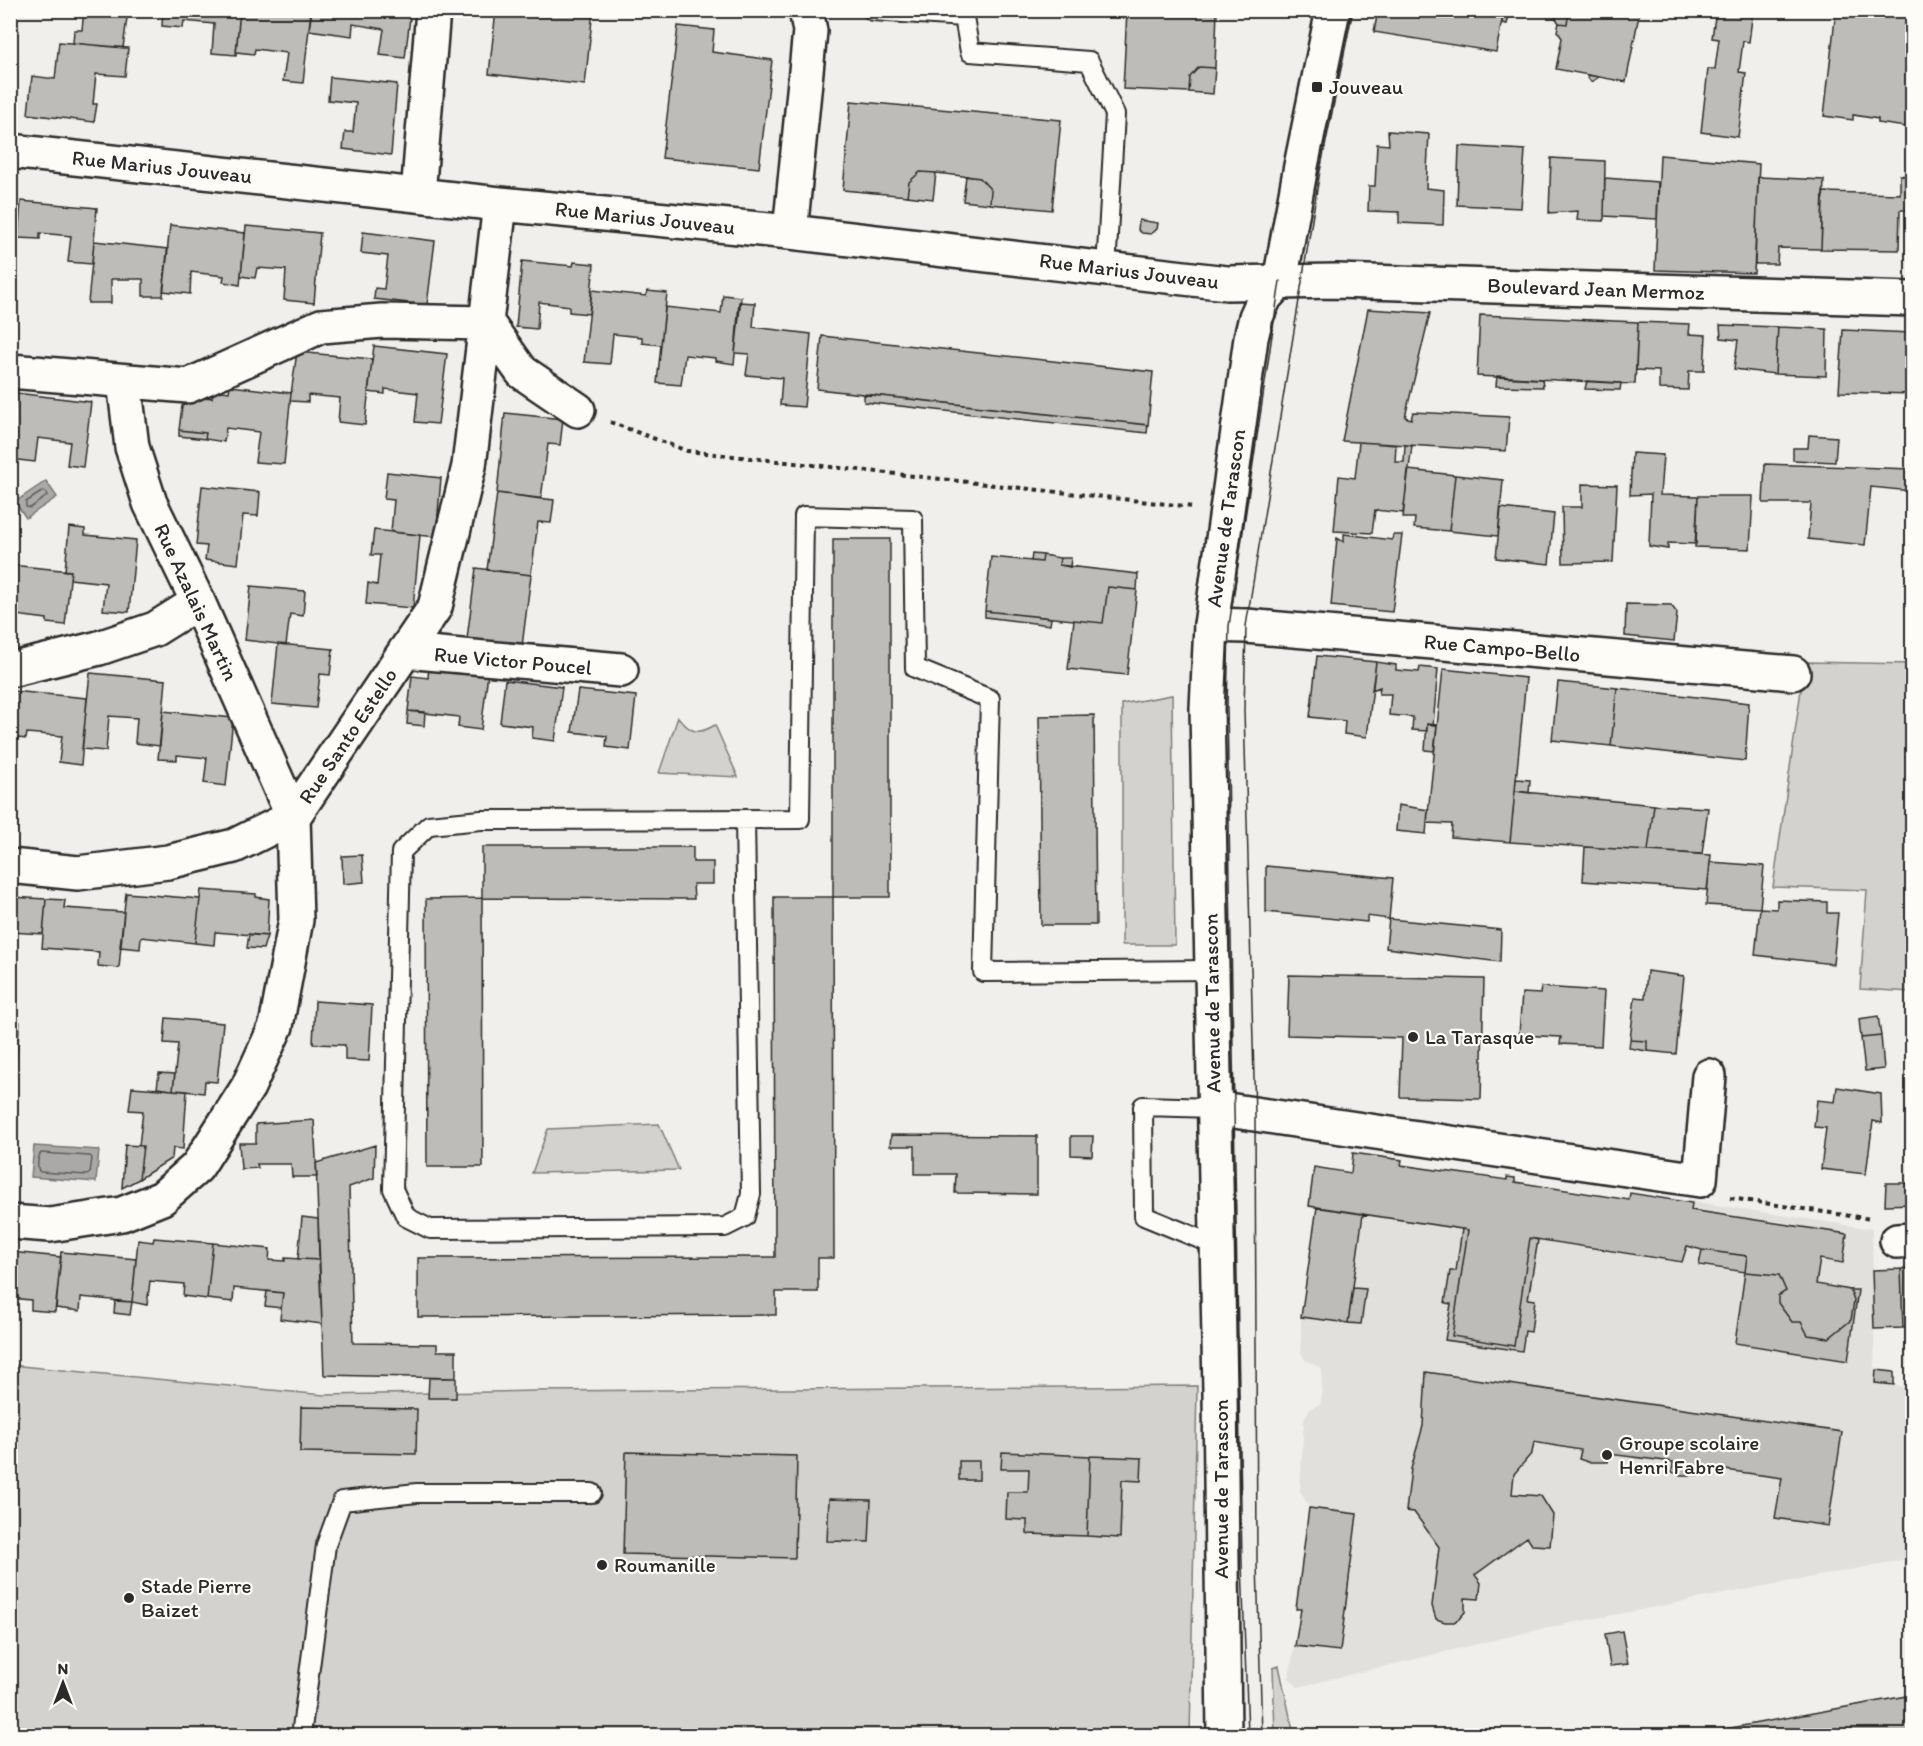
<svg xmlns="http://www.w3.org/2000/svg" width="1923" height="1746" font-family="Itim,sans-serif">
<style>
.built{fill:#e1e0dc}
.green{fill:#d3d2cf;stroke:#7f7e7d;stroke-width:1.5}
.water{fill:#aaa9a7;stroke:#777775;stroke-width:1.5}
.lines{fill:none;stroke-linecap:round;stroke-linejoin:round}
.shore{stroke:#5e5d5d;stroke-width:1.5}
.building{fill:#bdbcb8;stroke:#2b2b2b;stroke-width:1.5}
.service-casing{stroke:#2b2b2b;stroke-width:22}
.minor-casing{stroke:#2b2b2b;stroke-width:38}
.tertiary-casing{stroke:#2b2b2b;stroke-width:38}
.path{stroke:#2b2b2b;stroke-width:4;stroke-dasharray:4.5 4.5;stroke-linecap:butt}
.service{stroke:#fdfcf7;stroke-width:18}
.minor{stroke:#fdfcf7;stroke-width:33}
.tertiary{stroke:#fdfcf7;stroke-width:33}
.tram{stroke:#2b2b2b;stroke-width:1.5}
.poi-dot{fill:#2b2b2b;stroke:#fdfcf7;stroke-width:2}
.labels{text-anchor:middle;stroke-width:4.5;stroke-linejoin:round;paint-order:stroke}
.poi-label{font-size:21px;fill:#2b2b2b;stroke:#fdfcf7;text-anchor:start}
.street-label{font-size:21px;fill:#2b2b2b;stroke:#fdfcf7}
</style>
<rect width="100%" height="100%" fill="#f0efeb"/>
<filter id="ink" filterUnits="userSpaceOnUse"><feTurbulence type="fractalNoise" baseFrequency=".0167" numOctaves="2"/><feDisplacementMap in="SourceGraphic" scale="12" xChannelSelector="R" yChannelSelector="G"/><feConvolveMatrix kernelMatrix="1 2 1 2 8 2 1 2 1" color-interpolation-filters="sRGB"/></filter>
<g filter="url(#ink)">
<!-- built -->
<path class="built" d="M1354,1153L1401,1160V1166L1629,1199L1631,1192L1872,1229L1875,1383L1912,1388V1558L1545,1628L1298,1687L1289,1678L1301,1609L1295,1607L1310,1508L1300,1491L1304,1418L1311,1408L1321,1404L1322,1369L1305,1360L1301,1352V1316L1318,1208L1308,1205L1314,1166L1351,1173Z"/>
<!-- green -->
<path class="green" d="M1805,662L1912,664V992L1860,989L1867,890L1773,887Z
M1172,695L1175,945H1122V704Z
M678,717C690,732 697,736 715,725L738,777L659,773Z
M659,1124L679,1170L532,1173L548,1129Z
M10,1365L324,1395L537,1391L1197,1386L1190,1735H11Z
M1279,1666L1294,1735H1275L1273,1668Z"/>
<!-- water -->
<path class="water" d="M46,481L57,497L26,518L15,502Z
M11,1021L20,1022L15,1075H11Z
M34,1146L99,1150L96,1182L31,1177Z"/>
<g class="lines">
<!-- shore -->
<path class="shore" d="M43,491L46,492L47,496L30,508L26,507V502Z
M41,1153L90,1156L92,1158L90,1173L87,1175L40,1172C36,1168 38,1156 41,1153Z"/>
</g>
<!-- building -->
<path class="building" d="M84,10H128L123,48L73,43L74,30H82Z
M163,10H240L236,55L212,53L214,24L184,21L183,28L162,26Z
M240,10L311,11L303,83L283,81L287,53L255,49L254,54L236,52Z
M312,10H411L405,58L380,55L384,29L353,24L352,36L309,30Z
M496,10H593L585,85L489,74Z
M1127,10H1217L1215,68L1199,67L1190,77L1189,92L1123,89Z
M1378,10H1504L1496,52L1374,32Z
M1504,10H1517L1509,16L1507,24L1502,23Z
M1553,10L1569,11L1567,24L1559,23L1553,14Z
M1565,10H1640L1626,82L1556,69L1562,38L1557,31L1559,23L1567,24L1569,11Z
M1716,10H1753L1749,42L1743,41L1739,72L1746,73L1738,137L1701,132L1708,69H1715L1719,39L1712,38Z
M1836,10H1912V76L1906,127L1878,123V119L1853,115V120L1824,116Z
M678,26L714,30L712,52L772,60L759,168L662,158Z
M59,42L128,48L125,76L96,74L93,104H97L94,122L28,114L32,76L55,79Z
M1199,67L1215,68L1213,94L1189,92L1190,77Z
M1586,75L1599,77L1591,82Z
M330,77L397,84L391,155L343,149L345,132H353L356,103L328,100Z
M851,101L1061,120L1052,210L990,204L991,190L980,178L936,173L920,172L909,182L907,196L843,190Z
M1388,131L1429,134L1426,188L1444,190L1443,225L1399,223V212L1368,211L1369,186H1375L1377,144L1389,145Z
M1459,146L1525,150L1521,208L1457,205Z
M1660,155L1759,164L1754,273L1655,270Z
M1551,158L1605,161L1604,221L1577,220L1578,211L1549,213Z
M920,172L936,173L933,199L907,196L909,182Z
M1900,175L1912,177V210H1900L1899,250L1821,249L1823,192L1900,194Z
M966,176L980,178L991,190L990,204L963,201Z
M1758,177L1824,180L1821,249L1778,248L1777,264H1755Z
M1605,178L1658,182L1657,219L1604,216Z
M21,201L97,208L92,264L68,262L71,236L40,233V239L18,238Z
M1139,220L1158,223L1157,229L1151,234L1142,233L1138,230Z
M170,225L245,233L240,285L223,282L224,276L191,272L190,294L163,291Z
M246,226L320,233L314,303L284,300L286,270L257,268L255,278L241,276Z
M10,227H19L15,265H10Z
M363,232L435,241L427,305L374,299L375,288L384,289L388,256L361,253Z
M94,241L168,249L163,296H143V279H111V303H88Z
M522,261L573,266L574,262L594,264L589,314L569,312V306L539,302L537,329L516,327Z
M592,290L646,296L647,291L667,293L661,345L642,343V337L613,334L610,364L584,362Z
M723,295L741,297L734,364L716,361V358L685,355L681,385L657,383L665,307L721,313Z
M739,302L755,303L753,327L811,334L804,407L780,405L782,378L746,375L749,354L735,353Z
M1368,309L1430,313L1405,417L1411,419L1413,412L1509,417L1506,451L1342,441Z
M1480,315L1638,322L1635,384L1477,376Z
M1638,322L1690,324L1689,334L1706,335L1704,371H1689L1688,390L1659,389V371L1636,370Z
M1720,325L1778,327L1775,374L1734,369L1738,340L1721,338Z
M1778,327L1827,329L1826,376L1775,374Z
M1843,330L1912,333V394L1839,392Z
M822,336L1153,372L1148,425L817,389Z
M374,346L447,354L438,424L415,422L418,393L385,389V394L368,392Z
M297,352L372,359L365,425L338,422L340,398L308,395V402L290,401Z
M1497,376L1542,379L1543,387L1496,386Z
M1587,381L1621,383L1620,390L1585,389Z
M230,386L291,393L284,464L255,462L259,432L226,428L224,442L205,439L206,433L179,430L182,406L201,396L212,398L213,390L229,392Z
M16,393L91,402L83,467L67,465L70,442L38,438L35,462L10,459Z
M864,394L1148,425L1147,433L864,402Z
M10,404H15L10,444Z
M505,413L563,419L560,445L548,444L541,499L497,493Z
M179,430L206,433L205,439L179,436Z
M1809,435L1837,437L1835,462L1793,460V448H1808Z
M1359,442L1396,445L1395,462H1404L1405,445L1412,446L1403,513L1375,510L1372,533L1334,531L1339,476L1355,478Z
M1632,453L1663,455L1660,495L1698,496L1696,544L1668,543V549L1649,546L1651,494L1630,495Z
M1765,464L1912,469V483L1911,491L1871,487L1865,545L1808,539L1811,503H1763Z
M1408,470L1455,475L1449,531L1414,528L1415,518H1403Z
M387,472L441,478L436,537L391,532L394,500L384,499Z
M1455,475L1503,480L1498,536L1449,531Z
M1582,484L1617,485L1613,562L1563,563L1562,507H1582Z
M202,486L260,492L258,516L243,515L238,564L205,560L207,546L196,545Z
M497,493L554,500L551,523L538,522L531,575L487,570Z
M1698,496H1753L1750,549L1695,547Z
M1501,508L1554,514L1549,564L1496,558Z
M69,527L85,529V535L136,540L129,612L103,610L106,583L70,579L71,571H65Z
M374,530L420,535L413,608L366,604L368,583L377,585L380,555H371Z
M1344,534L1392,540L1393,535H1402L1392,612L1331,606L1337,538L1344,542Z
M833,539H890V897H833Z
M1032,554L1043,555L1042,562L1031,561Z
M1043,555L1060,558L1059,565L1138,574L1137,590L1108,587L1103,623L985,611L991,557L1042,562Z
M1060,558H1071L1070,567L1059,565Z
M10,565L71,571L65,625L47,623V619L16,615L13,645H10Z
M476,568L531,575L522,646L467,639Z
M251,586L305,591L303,616L290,614L286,645L245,640Z
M1108,587L1137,590L1127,675L1068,669L1074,620L1103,623Z
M1626,604L1671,605L1677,613L1674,641L1625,636Z
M985,611L1051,618L1050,625L985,617Z
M278,644L333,649L330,675L320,674L316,708L272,704Z
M1317,656L1376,662L1367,737L1344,734L1345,721L1310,717Z
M1376,662L1396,665V670L1419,672L1420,667L1438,669L1433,725L1427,724V731L1412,730L1413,717L1389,715L1391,694H1379L1380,687L1372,690Z
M429,666L488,673L481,730L458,727L459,717L408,711L412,676L428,678Z
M1443,669L1526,678L1510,842L1451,837L1452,824L1427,823Z
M90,673L166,680L160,746L135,743L137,718L109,716L106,751L82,749Z
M505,680L562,687L555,741L532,738L533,727L500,723Z
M1558,682L1617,688L1611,746L1552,740Z
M1617,688L1749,703L1745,761L1611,746Z
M578,690L636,696L630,750L606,747L607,736L572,732Z
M12,691L87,698L81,765L59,762L62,736L27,733L26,739L10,737Z
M163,711L233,718L226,786L204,783L207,758L177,755V760L158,759Z
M408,711L425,712L424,726L407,724Z
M1094,715L1096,925H1041L1039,716Z
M1427,724L1437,725L1434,751L1425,750Z
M1516,779L1530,780L1529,793L1515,791Z
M1515,791L1654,805L1648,851L1510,842Z
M1398,805L1428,810L1426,834L1396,831Z
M1654,805L1708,808L1702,854L1648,851Z
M482,847H693V862H713V884H693L694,899L482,898Z
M1585,847L1711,855L1707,890L1583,881Z
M362,855L364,882L343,884L342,856Z
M1710,862L1764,866L1760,908L1706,905Z
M1266,866L1393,878L1389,919L1367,916V922L1266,912Z
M201,890L256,894V897L269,899L267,936L215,932L214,945L195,943Z
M126,893L200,899L195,943L141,937L140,949L120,947Z
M10,897L46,899L43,934L10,932Z
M774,897H833L834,1258H818V1292H776V1315L418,1317V1258L775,1257Z
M482,898L483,1167H427L426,899Z
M46,899L65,900L64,908L124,912L119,968L98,966L99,952L42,948Z
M1777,900L1827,902V913H1838L1833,964L1755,955L1760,908L1777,909Z
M1389,919L1501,930L1500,962L1386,948Z
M249,934L267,936L263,949L247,948Z
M1647,971L1684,976L1676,1054L1647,1051V1041L1630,1040L1635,997L1645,998Z
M1289,975L1484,979L1481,1099L1400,1097L1402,1038L1287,1035Z
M1541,987L1604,991L1601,1046L1560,1044L1561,1037L1519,1035L1522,993L1540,994Z
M315,1001L372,1005L369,1061L345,1060V1045L313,1044Z
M1878,1016L1881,1036L1861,1038L1859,1019Z
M166,1018L223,1023L217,1082L205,1081L204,1093L173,1090L178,1044L164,1043Z
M1881,1036L1884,1069L1865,1071L1861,1038Z
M1630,1040L1647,1041V1051L1629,1048Z
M159,1073L175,1074L173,1090L157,1088Z
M132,1087L187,1091L183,1149L173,1148L172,1158L139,1179L143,1146H139L143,1111L129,1110Z
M1837,1087L1881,1094L1882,1123L1873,1121L1866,1174L1821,1169L1826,1128L1814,1127L1817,1100L1835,1102Z
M314,1120L317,1177H292L291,1164H257L258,1168L241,1169L239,1143H256V1124Z
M891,1135L1037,1136V1194L955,1193L956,1174H915V1146H890Z
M1071,1136H1093L1092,1156L1071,1155Z
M125,1145L143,1146L139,1179L122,1188Z
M375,1145L374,1178L349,1187L353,1343L437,1344V1351H456V1378L324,1375L316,1163Z
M1353,1153L1402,1160L1401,1165L1507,1180V1177L1515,1178V1182L1629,1200L1630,1193L1692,1203L1691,1210L1847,1234L1843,1263L1820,1259L1816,1284L1850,1290L1854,1301L1851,1320L1829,1338L1808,1335L1801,1322H1792L1778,1303V1296L1786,1291L1779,1275L1745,1272L1747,1256L1702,1250L1687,1246L1682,1262L1530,1238L1514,1346L1452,1336L1468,1230L1309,1206L1314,1167L1351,1173Z
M1886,1183H1912V1204L1885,1205Z
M1317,1207L1363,1214L1348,1323L1301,1317Z
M302,1217L318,1219L319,1260L298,1259Z
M1462,1229L1468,1230L1452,1336L1514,1346L1530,1238L1538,1240L1528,1299L1535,1300L1531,1332L1525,1331L1522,1351L1445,1340L1451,1304L1445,1303L1450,1271H1456Z
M154,1238L213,1243L207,1299L183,1296L184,1284L150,1281L147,1305L132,1302L138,1240L153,1242Z
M213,1243L270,1249L269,1260L285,1261V1258L319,1260L322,1324L280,1319L283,1293L234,1288L233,1302L207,1299Z
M1702,1250L1747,1256L1745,1272L1699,1265Z
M10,1252L61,1257L55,1312L31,1310V1300L10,1298Z
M61,1252L136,1259L132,1302L81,1297L80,1311L56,1308Z
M1901,1269L1903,1328L1874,1329L1872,1270Z
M1901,1269H1912V1328H1903Z
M1745,1272L1779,1275L1786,1291L1778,1296V1303L1792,1322H1801L1808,1335L1829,1338L1851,1320L1854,1301L1850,1290H1858L1848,1361L1735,1343Z
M1353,1288L1366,1289L1361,1324L1348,1323Z
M267,1291L283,1293L281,1308L265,1306Z
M115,1301L132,1302L130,1315L114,1313Z
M1876,1370L1894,1372V1385L1875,1383Z
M1426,1372L1842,1432L1828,1526L1775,1518L1782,1478L1704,1467L1702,1475H1681L1672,1472L1673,1462L1609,1454L1608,1462H1588L1579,1459L1581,1450L1534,1442L1532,1453L1514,1474L1512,1494L1541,1496L1553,1515L1550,1546L1532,1545L1527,1537L1475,1575L1481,1583L1479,1599L1465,1598V1612L1459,1619L1454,1622H1445L1436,1619L1432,1606L1439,1547L1414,1512L1406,1511L1411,1469L1423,1426Z
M429,1378H456V1398H428Z
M301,1407L417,1409L416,1454L300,1452Z
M626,1452L797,1456L795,1558L623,1554Z
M1002,1452L1090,1456L1087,1536L1027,1534V1520L1006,1519L1007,1492H1028L1029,1469H1001Z
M1090,1456L1142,1458L1141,1481L1122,1480L1120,1538L1087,1536Z
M959,1461H979V1480H959Z
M829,1499L871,1500L869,1542L827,1541Z
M1309,1508L1357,1514L1340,1651L1295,1646L1301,1609H1296Z
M1622,1631L1628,1664L1610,1666L1605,1634Z
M1912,1695V1736H1687Z"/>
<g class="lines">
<!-- service casing -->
<g class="service-casing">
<path id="service" d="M873,11L964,17L970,52L1089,61L1115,114L1106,269
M745,819L751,1194L745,1217L725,1227L430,1229L406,1217L393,1189L401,852L429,825L481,820L800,819L804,516L913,519L915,668L990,699L983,972L1212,970
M1214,1108L1143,1106L1144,1216L1217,1246
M301,1736L326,1545L342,1501L417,1493H592"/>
</g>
<!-- minor casing -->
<g class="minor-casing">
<path id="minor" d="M10,151L500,204L790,232L1227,283L1337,281L1912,299
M418,195L433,10
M790,232L810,31L806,10
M10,371L188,386L321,326L382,321L487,323L522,372L578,410
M1211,625L1246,626L1793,673
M405,651L621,670
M10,670L99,648L155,629L198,602
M10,866L78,873L168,862L234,846L293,817L198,602L150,503L132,447L124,381
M1214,1108L1700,1180L1709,1076
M10,1222L50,1225L122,1214L162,1198L197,1167L248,1087L276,1026L296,920L293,817L435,607L469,466L500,204
M1897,1241L1912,1240"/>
</g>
<!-- tertiary casing -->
<g class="tertiary-casing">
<path id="tertiary" d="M1224,1736L1220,1392L1207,708L1211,625L1251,338L1256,317L1265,297L1280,281L1301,166L1333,10"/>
</g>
<!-- path -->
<path class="path" d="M610,422L687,451L1194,507
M1730,1198L1871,1219"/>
<!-- service -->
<use href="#service" class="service"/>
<!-- minor -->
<use href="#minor" class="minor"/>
<!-- tertiary -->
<use href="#tertiary" class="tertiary"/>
<!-- tram -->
<path class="tram" d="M1248,1736L1242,1563L1227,707L1229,626L1280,281
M1262,1736L1257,1563L1255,1115L1244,710L1246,626L1320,171L1353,10"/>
</g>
</g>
<!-- markers -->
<g class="poi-dot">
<rect x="1311" y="81" width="12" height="12" rx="3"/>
<circle cx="1413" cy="1037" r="6"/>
<circle cx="1607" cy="1455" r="6"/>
<circle cx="602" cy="1565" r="6"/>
<circle cx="129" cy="1598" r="6"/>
</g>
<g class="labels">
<!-- poi labels -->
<g class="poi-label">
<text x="1329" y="94">Jouveau</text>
<text x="1425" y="1044">La Tarasque</text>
<text x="1619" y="1450">Groupe scolaire<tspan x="1619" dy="24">Henri Fabre</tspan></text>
<text x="614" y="1572">Roumanille</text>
<text x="141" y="1593">Stade Pierre<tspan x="141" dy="24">Baizet</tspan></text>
</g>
<!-- street labels -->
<g class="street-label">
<text transform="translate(162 167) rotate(6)" y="7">Rue Marius Jouveau</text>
<text transform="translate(645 218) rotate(6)" y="7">Rue Marius Jouveau</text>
<text transform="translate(1129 271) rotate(7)" y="7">Rue Marius Jouveau</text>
<text transform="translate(1596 289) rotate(2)" y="7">Boulevard Jean Mermoz</text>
<text transform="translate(1226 518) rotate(-82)" y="7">Avenue de Tarascon</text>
<text transform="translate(196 602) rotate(65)" y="7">Rue Azalais Martin</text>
<text transform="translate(1502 648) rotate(5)" y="7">Rue Campo-Bello</text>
<text transform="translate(513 661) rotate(5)" y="7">Rue Victor Poucel</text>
<text transform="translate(348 736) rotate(-56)" y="7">Rue Santo Estello</text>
<text transform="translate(1212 1003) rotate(-91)" y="7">Avenue de Tarascon</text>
<text transform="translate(1221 1489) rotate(-90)" y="7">Avenue de Tarascon</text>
</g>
</g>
<!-- margin -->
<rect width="1923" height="1746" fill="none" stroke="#fdfcf7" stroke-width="36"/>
<rect x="18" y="18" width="1887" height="1710" fill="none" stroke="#2b2b2b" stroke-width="2" filter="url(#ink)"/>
<!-- north arrow -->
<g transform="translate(63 1683)" stroke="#fdfcf7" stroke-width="4.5" paint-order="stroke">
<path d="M0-4.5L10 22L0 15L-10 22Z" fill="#2b2b2b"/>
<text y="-9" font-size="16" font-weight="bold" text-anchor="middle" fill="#2b2b2b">N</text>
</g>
</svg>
